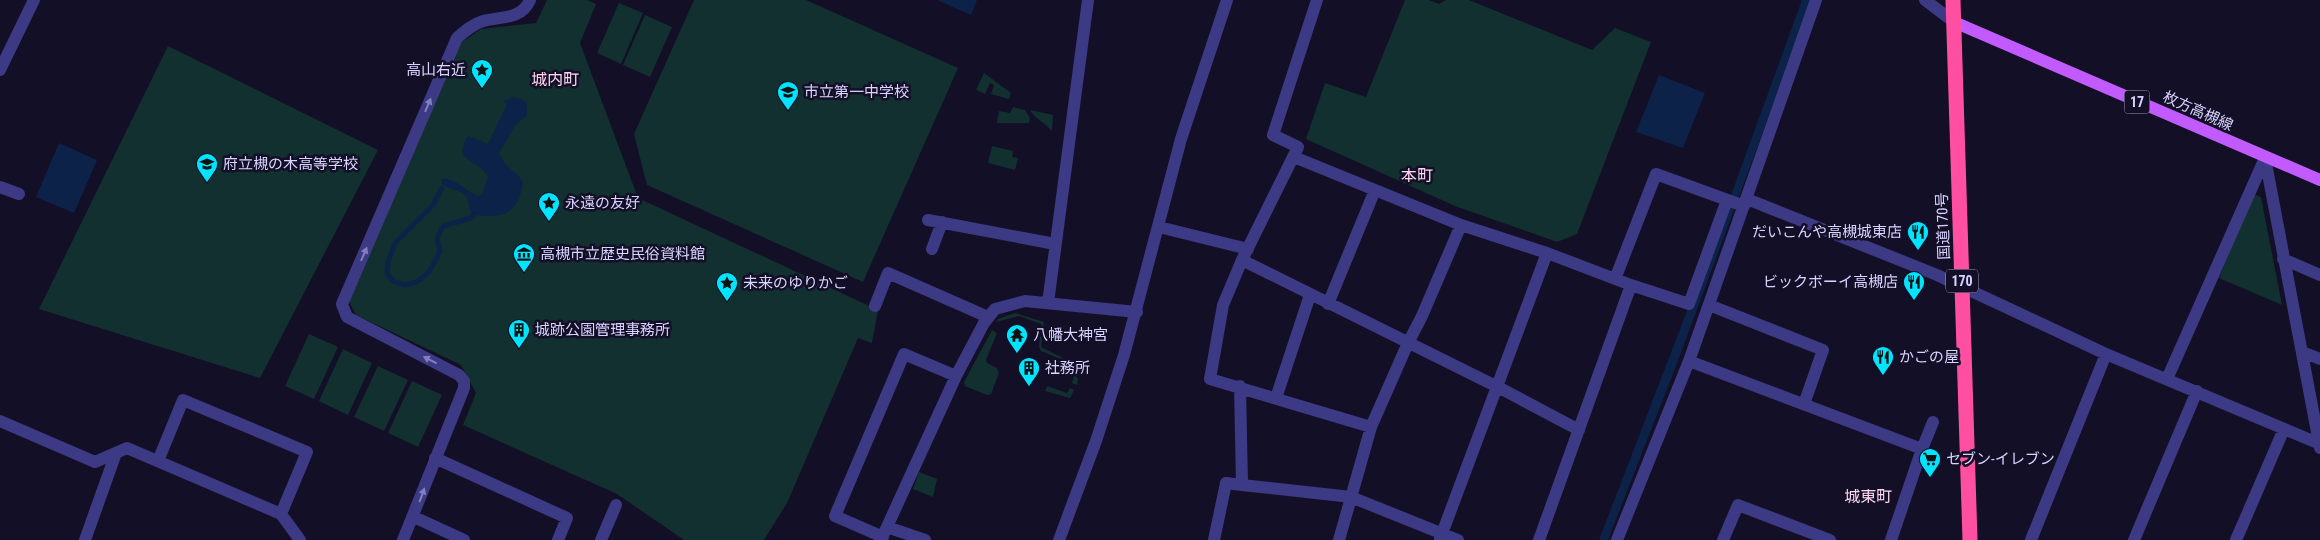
<svg xmlns="http://www.w3.org/2000/svg" width="2320" height="540" font-family="'Roboto Condensed','Noto Sans JP',sans-serif">
<style>
.green{fill:#12302f}
.water{fill:#0c2248}
.lines{fill:none;stroke-linecap:round;stroke-linejoin:round}
.stream{stroke:#0c2248;stroke-width:5}
.street{stroke:#3d3a85;stroke-width:12}
.primary{stroke:#c25bff;stroke-width:12}
.highway{stroke:#ff4fa3;stroke-width:15}
.oneway{fill:#837fbc}
.labels{text-anchor:middle;stroke-width:5;stroke-linejoin:round;paint-order:stroke}
.shield{fill:#130f26;stroke:#9e99be;stroke-width:1}
.shield-label{font-size:14px;font-weight:bold;fill:#d9d4ff}
.poi-label{font-size:15px;fill:#d9d4ff;stroke:#130f26;text-anchor:start}
.street-label{font-size:15px;fill:#d9d4ff;stroke:#130f26}
.neighbourhood-label{font-size:16px;fill:#ffd6f0;stroke:#130f26}
</style>
<rect width="100%" height="100%" fill="#130f26"/>
<!-- green -->
<path class="green" d="M547,0H587L596,4L580,43L638,198L878,310L872,343L858,338L787,503L764,540H684L617,494L463,425L476,393L461,365L356,315L347,298L462,42L481,29L536,23Z
M694,0H806L958,68L863,282L647,185L634,134Z
M1405,0H1429L1439,4L1446,0H1469L1592,50L1615,28L1651,42L1577,234L1557,242L1455,206L1306,139L1325,83L1366,97Z
M619,3L643,13L621,64L597,53Z
M645,15L672,27L650,77L623,65Z
M168,46L378,150L260,378L39,309Z
M984,73L1011,93L1009,99L991,94L994,85L990,83L985,94L976,90Z
M1013,107L1025,110L1030,118L1029,123H997L999,111L1010,113Z
M1030,110L1053,115L1052,131C1046,124 1032,116 1030,110Z
M992,146L1013,151L1012,157L1018,158L1015,170L988,163Z
M2254,194L2261,197L2282,305L2219,278Z
M1015,313L1044,322L1041,347L1069,361L1078,379L1077,385L1072,383L1074,376L1068,362L1041,351L1039,347L1041,324L1019,316L996,322L998,319Z
M992,330L997,333L986,360L987,363L997,368L999,373L991,394L987,395L965,386L964,382Z
M309,334L338,347L314,399L285,386Z
M343,349L372,363L348,415L319,401Z
M378,366L408,380L384,431L354,417Z
M412,381L442,395L418,447L388,433Z
M1047,386L1067,393L1070,388L1074,390L1070,398L1045,391Z
M919,472L937,479L933,497L913,489Z"/>
<!-- water -->
<path class="water" d="M937,0H977L971,15Z
M1802,0H1812L1676,366L1608,540H1599L1723,217Z
M1659,75L1705,93L1683,148L1636,132Z
M514,97L522,99L527,104V116L517,123L499,153C506,169 515,170 523,182C519,214 501,220 472,214C469,209 469,203 467,198C462,189 448,190 441,183L442,179C454,176 466,192 478,196L482,194L488,177C479,157 451,165 468,136L488,144L507,104L503,101Z
M59,143L97,160L74,213L36,197Z"/>
<g class="lines">
<!-- stream -->
<path class="stream" d="M442,188L433,205L395,243L388,262L387,273L393,281L405,285C425,282 432,269 440,251L437,239L443,226L471,218L474,215"/>
<!-- street -->
<path class="street" d="M1317,0L1273,135L1298,147L1242,260L1223,305L1210,379L1371,427
M1925,0L1954,22
M0,70L34,0
M1294,157L1461,225L1547,253L1631,285L1539,540
M2265,158L2320,448
M0,187L19,194
M1747,199L1937,275L2106,354
M928,220L1055,244
M1159,227L1248,249
M932,249L942,222
M2283,259L2320,275
M1242,260L1496,386L1579,430
M1615,279L1656,174L1744,206
M1631,285L1689,304L1727,200
M1048,303L1088,0
M1328,304L1375,190
M1709,305L1823,350L1804,404
M875,306L888,273L988,317
M2302,352L2320,359
M1689,361L1922,449L1891,540
M2167,379L2265,158
M1240,386L1242,485L1351,497L1458,540
M1276,398L1310,295
M0,421L95,462L127,448L281,514L300,540
M1922,449L1933,422
M435,458L567,518L558,540
M158,461L183,400L307,452L281,514
M414,517L464,540
M887,527L925,540
M883,537L835,516L904,354L956,376
M1440,539L1547,253
M85,540L116,453
M403,540L464,388V381L459,375L347,317L342,304L457,38C465,31 473,24 483,21C502,16 521,20 530,0
M601,540L616,505
M881,540L956,376L984,323L995,309L1025,301L1137,312
M1059,540L1096,441L1124,355L1181,139L1227,0
M1214,540L1226,483L1242,485
M1339,540L1371,427L1408,343L1422,316L1461,225
M1617,540L1689,361L1816,0
M1723,540L1738,505L1830,540
M2031,540L2106,354L2320,444
M2134,540L2197,391
M2236,540L2284,429"/>
<!-- primary -->
<path class="primary" d="M1954,22L2320,180"/>
<!-- highway -->
<path class="highway" d="M1953,0L1970,540"/>
</g>
<!-- one-way arrows -->
<defs><path id="oneway-solid" d="M-6-.8H1V-3.2L6.5 0L1 3.2V.8H-6Z" transform="scale(1.25)"/></defs>
<g class="oneway">
<use href="#oneway-solid" transform="translate(428 105) rotate(-67)"/>
<use href="#oneway-solid" transform="translate(364 254) rotate(-67)"/>
<use href="#oneway-solid" transform="translate(430 360) rotate(-153)"/>
<use href="#oneway-solid" transform="translate(422 495) rotate(-70)"/>
</g>
<!-- icons -->
<defs>
<g id="sight-pin" transform="scale(1.125)"><path d="M0 17L-7.5 6A9.5 9.5 0 1 1 7.5 6Z" fill="#00e5ff" stroke="#130f26"/><path d="M0-6L1.8-2.2L6-1.7L2.9 1.2L3.7 5.4L0 3.3L-3.7 5.4L-2.9 1.2L-6-1.7L-1.8-2.2Z" fill="#111"/></g>
<g id="school-pin" transform="scale(1.125)"><path d="M0 17L-7.5 6A9.5 9.5 0 1 1 7.5 6Z" fill="#00e5ff" stroke="#130f26"/><path d="M0-5L7-2L0 1L-7-2ZM-4 1L0 2.5L4 1V4Q0 6-4 4Z" fill="#111"/></g>
<g id="restaurant-pin" transform="scale(1.125)"><path d="M0 17L-7.5 6A9.5 9.5 0 1 1 7.5 6Z" fill="#00e5ff" stroke="#130f26"/><path d="M-5-6h1v4h1v-4h1v4h1v-4h1v5L-1.5 .5V6h-2V.5L-5-1ZM5-6V6H3V1.5H1.5Q1.5-4 5-6Z" fill="#111"/></g>
<g id="museum-pin" transform="scale(1.125)"><path d="M0 17L-7.5 6A9.5 9.5 0 1 1 7.5 6Z" fill="#00e5ff" stroke="#130f26"/><path d="M0-6L6-3V-2H-6V-3ZM-5-1h2V3h-2ZM-1-1h2V3h-2ZM3-1h2V3H3ZM-6 4H6V6H-6Z" fill="#111"/></g>
<g id="building-pin" transform="scale(1.125)"><path d="M0 17L-7.5 6A9.5 9.5 0 1 1 7.5 6Z" fill="#00e5ff" stroke="#130f26"/><path d="M-4-6H4V6H1V3H-1V6H-4ZM-2.5-4.3h1.7v1.8h-1.7ZM.8-4.3h1.7v1.8H.8ZM-2.5-1h1.7V.8h-1.7ZM.8-1h1.7V.8H.8Z" fill="#111"/></g>
<g id="temple-pin" transform="scale(1.125)"><path d="M0 17L-7.5 6A9.5 9.5 0 1 1 7.5 6Z" fill="#00e5ff" stroke="#130f26"/><path d="M0-6L5-2H3V0L6.5 2.5H4V6H1.5V3h-3V6H-4V2.5H-6.5L-3 0V-2H-5Z" fill="#111"/></g>
<g id="supermarket-pin" transform="scale(1.125)"><path d="M0 17L-7.5 6A9.5 9.5 0 1 1 7.5 6Z" fill="#00e5ff" stroke="#130f26"/><path d="M-6-5.5h2.5l.6 2H6L4.5 2H-2.5L-4.4-4H-6ZM-1.5 3.2a1.3 1.3 0 1 0 .1 0ZM3 3.2a1.3 1.3 0 1 0 .1 0Z" fill="#111"/></g>
</defs>
<g fill-rule="evenodd">
<use href="#sight-pin" x="482" y="70"/>
<use href="#school-pin" x="788" y="92"/>
<use href="#school-pin" x="207" y="164"/>
<use href="#sight-pin" x="549" y="203"/>
<use href="#restaurant-pin" x="1918" y="232"/>
<use href="#museum-pin" x="524" y="254"/>
<use href="#restaurant-pin" x="1914" y="282"/>
<use href="#sight-pin" x="727" y="283"/>
<use href="#building-pin" x="519" y="330"/>
<use href="#temple-pin" x="1017" y="335"/>
<use href="#restaurant-pin" x="1883" y="357"/>
<use href="#building-pin" x="1029" y="368"/>
<use href="#supermarket-pin" x="1930" y="459"/>
</g>
<g class="labels">
<!-- shield labels -->
<g class="shield">
<rect x="2124.5" y="90.5" width="25" height="23" rx="4"/>
<rect x="1946" y="269.5" width="32" height="23" rx="4"/>
</g>
<g class="shield-label">
<text x="2137" y="107">17</text>
<text x="1962" y="286">170</text>
</g>
<!-- poi labels -->
<g class="poi-label">
<text x="466" y="75" text-anchor="end">高山右近</text>
<text x="804" y="97">市立第一中学校</text>
<text x="223" y="169">府立槻の木高等学校</text>
<text x="565" y="208">永遠の友好</text>
<text x="1902" y="237" text-anchor="end">だいこんや高槻城東店</text>
<text x="540" y="259">高槻市立歴史民俗資料館</text>
<text x="1898" y="287" text-anchor="end">ビックボーイ高槻店</text>
<text x="743" y="288">未来のゆりかご</text>
<text x="535" y="335">城跡公園管理事務所</text>
<text x="1033" y="340">八幡大神宮</text>
<text x="1899" y="362">かごの屋</text>
<text x="1045" y="373">社務所</text>
<text x="1946" y="464">セブン-イレブン</text>
</g>
<!-- street labels -->
<g class="street-label">
<text transform="translate(2198 111) rotate(24)" y="5">枚方高槻線</text>
<text transform="translate(1943 226) rotate(-92)" y="5">国道170号</text>
</g>
<!-- neighbourhood labels -->
<g class="neighbourhood-label">
<text x="555" y="85">城内町</text>
<text x="1417" y="181">本町</text>
<text x="1868" y="502">城東町</text>
</g>
</g>
</svg>
